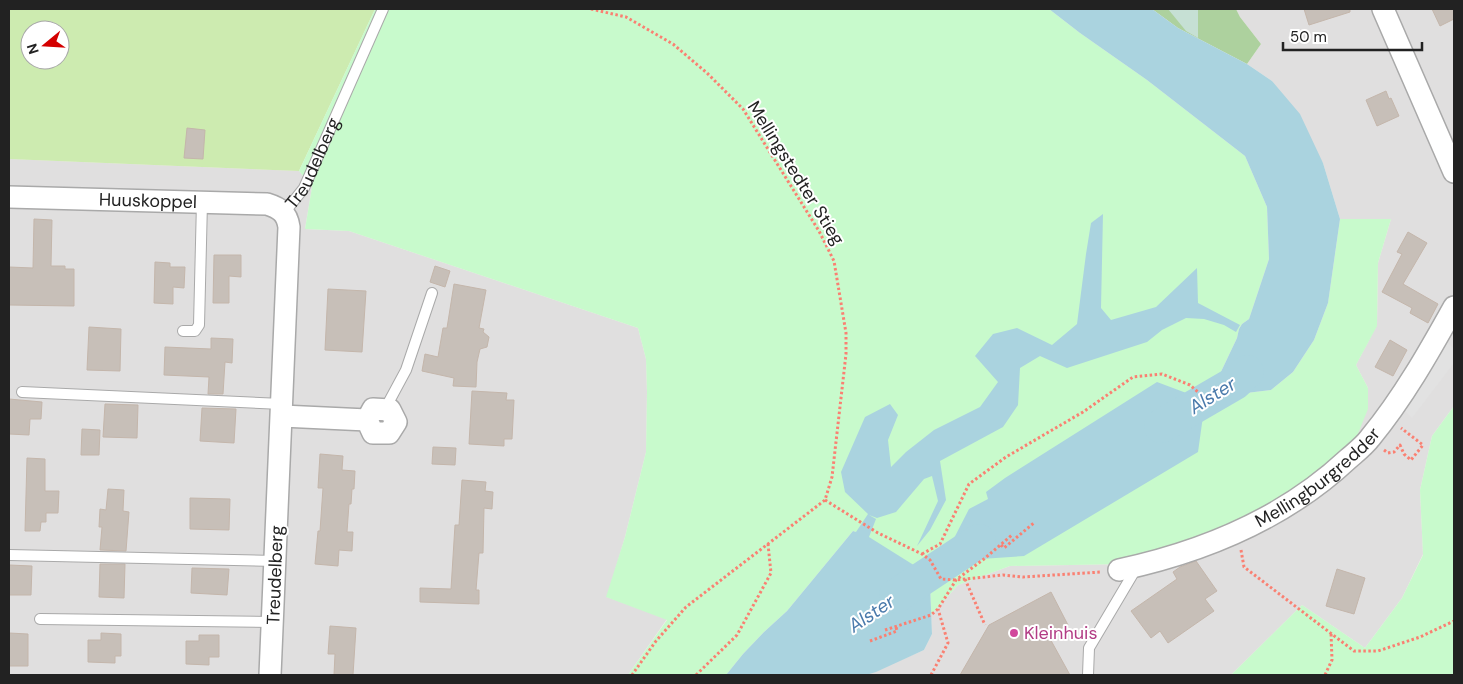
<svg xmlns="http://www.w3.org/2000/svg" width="1463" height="684" font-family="'DM Sans',sans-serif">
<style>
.residential{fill:#e0dfdf}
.grass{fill:#cdebb0;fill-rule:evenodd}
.forest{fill:#add19e}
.wetland{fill:#c6e0d4}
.park{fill:#c8facc}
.parking{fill:#e2e2e2}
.water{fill:#aad3df}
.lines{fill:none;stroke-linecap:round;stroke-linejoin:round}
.river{stroke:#aad3df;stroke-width:34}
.building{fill:#c7bfb8;stroke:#c4b6ab}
.lane-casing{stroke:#a9a9a9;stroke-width:12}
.street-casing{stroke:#a9a9a9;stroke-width:24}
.path{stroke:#fa8072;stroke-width:3;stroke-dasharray:2.5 2.5;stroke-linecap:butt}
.lane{stroke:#fff;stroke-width:10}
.street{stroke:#fff;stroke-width:21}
.hotel-dot{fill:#d1479c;stroke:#fff;stroke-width:2}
.labels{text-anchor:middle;stroke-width:4;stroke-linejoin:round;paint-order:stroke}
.street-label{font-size:18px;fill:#222;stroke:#fff}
.hotel-label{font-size:18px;fill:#b23c85;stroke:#fff;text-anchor:start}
.water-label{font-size:19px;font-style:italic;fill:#4a7aab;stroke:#fff}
</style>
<rect width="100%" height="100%" fill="#f2efe9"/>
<!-- residential -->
<path class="residential" d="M1236,9H1454V406L1432,436L1420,490L1423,554L1402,598L1365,648L1302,605L1231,675H866L924,650L932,634L931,615L958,585L1010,566L1126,564L1368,388L1356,365L1377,325L1378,263L1391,219H1340L1323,163L1272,81L1247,64L1261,44L1240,17Z
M9,159L299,171L312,187L305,229L349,231L638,328L646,359L647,392L646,452L625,537L607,597L667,619L628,675H9Z"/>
<!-- grass -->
<path class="grass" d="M9,9H375L299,171L9,159ZM30,30H60V60H30Z"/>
<!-- forest -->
<path class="forest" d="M1152,9H1236L1240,17L1261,44L1247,64L1178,28Z"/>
<!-- wetland -->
<path class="wetland" d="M1168,9H1198V38L1186,31Z"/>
<!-- park -->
<path class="park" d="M375,9H1049L1080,33L1147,80L1245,156L1267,207L1269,259L1249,319L1242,324L1239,329L1237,338L1218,378L1205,391L1214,404L1238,394L1271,390L1293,372L1314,340L1328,303L1340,219H1391L1378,263L1377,326L1356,365L1368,388V409L1357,436L1304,488L1221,531L1126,564L1010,566L958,585L931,615L930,583L868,537L853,531L787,611L764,632L743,654L726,675H628L667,620L606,597L625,537L646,452L647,392L646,359L638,328L349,231L305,229L312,187L299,171Z
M1454,406V675H1231L1302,605L1365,648L1402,598L1423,555L1420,490L1432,436Z"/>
<!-- parking -->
<path class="parking" d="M1446,341L1454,349V363L1412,418L1403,409Z"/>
<!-- water -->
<path class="water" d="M1049,9H1152L1178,28L1247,64L1272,81L1300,114L1323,163L1340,219L1328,303L1314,340L1293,372L1271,390L1238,394L1214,404L1205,391L1218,378L1237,338L1239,329L1242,324L1249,319L1269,259L1267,207L1245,156L1147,80L1080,33Z
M1103,214L1101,308L1111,320L1156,307L1197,268L1198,303L1240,325L1236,332L1224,325L1204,319L1186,318L1162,330L1147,342L1067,368L1040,356L1020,368L1018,405L1003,427L940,461L946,500L930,530L917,546L938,501L932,476L924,479L896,512L877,518L869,515L876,519L869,537L920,569L929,565L934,571L937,579L930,583L932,634L924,650L876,672L866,675H726L743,654L764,632L787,611L853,531L856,532L868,514L845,492L841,472L865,417L890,404L898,415L888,440L891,467L906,452L934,430L980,407L998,382L975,356L993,334L1017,328L1052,345L1077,324L1086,254L1091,223Z
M1157,382L1197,397L1204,409L1198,452L1024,556L966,560L943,575L934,560L949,548L969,509L988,499L986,492L1005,478Z"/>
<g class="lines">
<!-- river -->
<path class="river" d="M1161,426L1235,383L1247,372
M896,596L979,541"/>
</g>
<!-- building -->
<path class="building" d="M1304,9H1350V12L1309,25Z
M1432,9H1454V19L1440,26Z
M1386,91L1389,99L1391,98L1399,116L1377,126L1366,100Z
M187,128L205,130L203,159L184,158Z
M34,219L52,220L51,266H65V269H74V306L9,305V267L33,268Z
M1408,232L1427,243L1403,284L1438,304L1428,323L1410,313L1412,308L1382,292L1402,254L1397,252Z
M214,255H241V277L229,276V303H213Z
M155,262L170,263V267H185L184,288L173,287V304L154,303Z
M435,266L450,271L445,287L430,282Z
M454,284L486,290L479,328L484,329L483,332L489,337L487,347L480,349L477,362L476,387L453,386L454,378L422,371L425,354L438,357L443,328H447Z
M328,289L366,291L362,352L325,350Z
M89,327L121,329L120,371L87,370Z
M211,338L233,339L232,363L225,362L223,394H208L209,377L164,375L165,347L211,349Z
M1390,340L1407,350L1393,376L1375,367Z
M472,391L507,393L506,400H514L512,439H504V446L469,444Z
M9,399L42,402L41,419H30L29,435L9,434Z
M105,404L138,405L137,438L103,437Z
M202,408L236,409L234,443L200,441Z
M82,429L100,430L99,455H81Z
M433,447L456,448L455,465L432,464Z
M320,454L343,456L342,470L355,471L354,489H352L351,504H349L347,532H353L352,551L339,550L338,566L315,564L318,531H320L323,488H318Z
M27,458L45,459V491H59L58,513H46V522H41L40,531H25Z
M462,480L486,482L485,491L493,492L492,509L484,508L483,553H479L476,590H479V604L420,602V588L451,589L455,525H459Z
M108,489L124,490L123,511L129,512L126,551L100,550L102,527H99L100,509L106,510Z
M190,498L230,499L229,530L190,529Z
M1196,561L1217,591L1205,599L1214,611L1168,643L1160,631L1151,638L1131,611L1177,579L1173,572L1180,567Z
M100,564H125L124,598L99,597Z
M9,565L32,566L31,595H9Z
M192,568L229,569L227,595L191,593Z
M1337,569L1365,578L1354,614L1326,606Z
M1051,592L1068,625L1048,635L1070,675H960L989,625Z
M330,626L356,628L353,675H334L335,654H328Z
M9,633L28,634V666H9Z
M101,633L121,634V656H115V663L88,662V640H101Z
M199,635H219V657H209V665L186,664V641H199Z"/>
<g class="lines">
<!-- lane casing -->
<g class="lane-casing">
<g id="lane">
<path id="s1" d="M284,213L304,188L383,9"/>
<path d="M183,331H195L199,325L202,202"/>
<path d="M22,392L282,404"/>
<path d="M385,409L406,370L432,293"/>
<path d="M9,555L275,561"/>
<path d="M40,619L273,622"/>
<path d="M1088,675L1089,648L1137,567"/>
</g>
</g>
<!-- street casing -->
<g class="street-casing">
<g id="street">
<path d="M1383,9L1454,172"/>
<path id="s2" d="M9,197L267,204C280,208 287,213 289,227L270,675"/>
<path d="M282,416L367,420L373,433H389L396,422L390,410L373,409L367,420"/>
<path id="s3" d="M1119,570C1203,552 1285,518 1348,459C1356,452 1364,446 1370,438C1403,398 1429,352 1454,307"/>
</g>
</g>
<!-- path -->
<path class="path" d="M591,9L626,17L673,44L707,73L743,109L819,231L834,261L846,333V354L832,477L825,500L686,607L656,641L632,675
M1384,450L1388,453L1394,452L1400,445L1404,454L1411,460L1423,445L1401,428
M825,500L878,533L922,554L930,560L941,579L956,580L1003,575L1023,577L1101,572
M1001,545L1004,548L1035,522
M1241,550L1244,567L1354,651H1378L1420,637L1454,621
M922,554L940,544L969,484L1006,457L1083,412L1133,377L1162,374L1190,385L1199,393
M965,579L985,625
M885,630L931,615L938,609L956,580L984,559L1012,535
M870,641L897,631L896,627
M696,675L737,635L771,573L768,544
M931,675L948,643L938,609
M1325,675L1332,660L1331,633"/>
<!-- lane -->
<use href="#lane" class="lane"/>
<!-- street -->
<use href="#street" class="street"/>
</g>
<!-- markers -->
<circle class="hotel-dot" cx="1014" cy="633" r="5"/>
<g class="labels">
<!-- street labels -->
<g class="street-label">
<text dy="6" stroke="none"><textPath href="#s1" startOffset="58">Treudelberg</textPath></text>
<text transform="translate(796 173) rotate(58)" y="6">Mellingstedter Stieg</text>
<text dy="6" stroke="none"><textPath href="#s2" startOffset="139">Huuskoppel</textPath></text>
<text dy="6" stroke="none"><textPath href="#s3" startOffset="222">Mellingburgredder</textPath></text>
<text transform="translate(275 575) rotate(-88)" y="6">Treudelberg</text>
</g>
<!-- hotel labels -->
<g class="hotel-label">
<text x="1024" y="639">Kleinhuis</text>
</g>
<!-- water labels -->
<g class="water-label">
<text transform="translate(1212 395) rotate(-32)" y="7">Alster</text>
<text transform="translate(871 613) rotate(-34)" y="7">Alster</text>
</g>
</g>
<!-- border -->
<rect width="1463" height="684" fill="none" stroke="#222222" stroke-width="20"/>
<!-- north arrow -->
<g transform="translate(45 45) rotate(252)"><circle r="24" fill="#ffffff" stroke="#a7a7a7"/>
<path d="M0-4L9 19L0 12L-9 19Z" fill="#d40000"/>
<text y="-8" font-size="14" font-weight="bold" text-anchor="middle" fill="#222222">N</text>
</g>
<!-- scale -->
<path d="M1283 42v8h139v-8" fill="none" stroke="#222222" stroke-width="2.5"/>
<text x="1290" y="42" font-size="15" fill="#222222" stroke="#ffffff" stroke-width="4" paint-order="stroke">50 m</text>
</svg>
